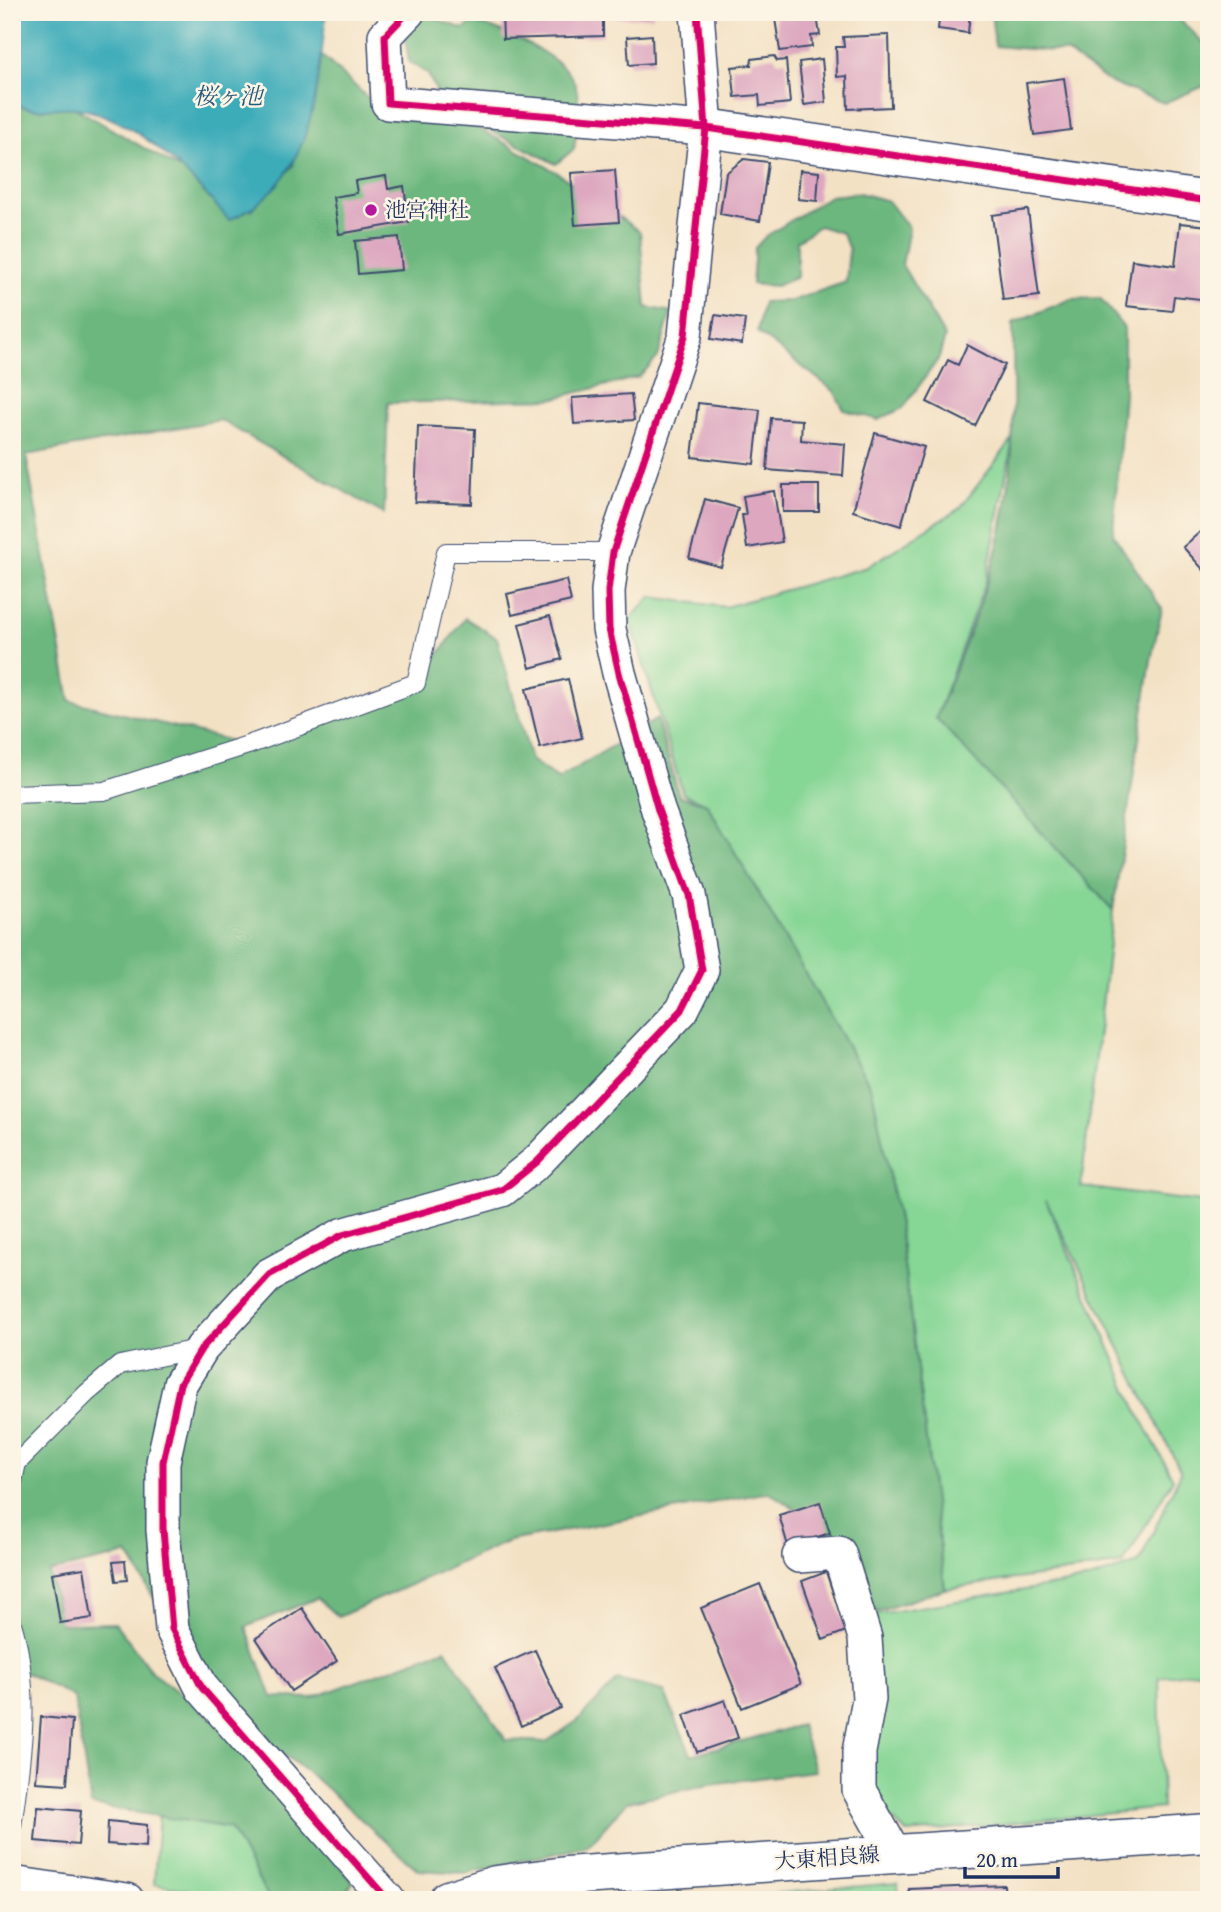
<svg xmlns="http://www.w3.org/2000/svg" width="1221" height="1912" font-family="'Gentium Book Plus','Noto Serif JP',serif">
<style>
.green{fill:#86d695;stroke:#50827a;stroke-width:2}
.forest{fill:#6cb77e;stroke:#44736e;stroke-width:2}
.water{fill:#3dacb9;stroke:#2c6e8c;stroke-width:2}
.building{fill:#dda7c0}
.lines{fill:none;stroke-linecap:round;stroke-linejoin:round}
.lane-casing{stroke:#3b4a6d;stroke-width:20}
.street-casing{stroke:#3b4a6d;stroke-width:36}
.secondary-casing{stroke:#3b4a6d;stroke-width:41}
.lane{stroke:#fff;stroke-width:18}
.street{stroke:#fff;stroke-width:33}
.secondary{stroke:#fff;stroke-width:38}
.cycleway-casing{stroke:#fcf5e5;stroke-width:11}
.cycleway{stroke:#d6006c;stroke-width:7}
.poi-dot{fill:#b5179e;stroke:#fcf5e5;stroke-width:2.5}
.labels{text-anchor:middle;stroke-width:5;stroke-linejoin:round;paint-order:stroke}
.poi-label{font-size:21px;fill:#1b2f5e;stroke:#fcf5e5;text-anchor:start}
.street-label{font-size:21px;fill:#1b2f5e;stroke:#fcf5e5}
.water-label{font-size:23px;font-style:italic;fill:#275b7e;stroke:#fcf5e5}
</style>
<rect width="100%" height="100%" fill="#fcf5e5"/>
<filter id="ink" filterUnits="userSpaceOnUse"><feTurbulence type="fractalNoise" baseFrequency=".0143" numOctaves="2"/><feDisplacementMap in="SourceGraphic" scale="14" xChannelSelector="R" yChannelSelector="G"/><feConvolveMatrix kernelMatrix="1 2 1 2 8 2 1 2 1" color-interpolation-filters="sRGB"/></filter>
<filter id="wash" filterUnits="userSpaceOnUse"><feTurbulence type="fractalNoise" baseFrequency=".00686" numOctaves="4" result="noise"/><feDisplacementMap in="SourceGraphic" scale="28" xChannelSelector="R" yChannelSelector="G"/><feGaussianBlur stdDeviation="1.57" result="paint"/><feColorMatrix in="noise" values="0 0 0 0 0 0 0 0 0 0 0 0 0 0 0 0 0 1.4 0 .05"/><feComposite in="paint" operator="in"/></filter>
<g filter="url(#wash)">
<rect width="100%" height="100%" fill="#f3e1c4"/>
<!-- green -->
<path class="green" d="M1013,439L986,581L936,718L1113,910L1081,1187L1209,1203V1670L1159,1677L1162,1808L907,1833L871,1800L864,1616L1086,1580L1139,1563L1181,1472L1046,1200L1135,1406L1173,1479L1123,1564L945,1589L899,1226L872,1089L707,804L683,794L630,619L651,597L725,607L867,567L960,508Z
M159,1816L230,1828L270,1900H243L154,1884Z
M897,1883L900,1900H695Z"/>
<!-- forest -->
<path class="forest" d="M991,12H1172L1209,48V84L1164,103L1111,83L1066,52L995,46Z
M426,15L463,29L474,22C501,30 564,55 575,84C582,105 577,128 574,149L556,164L444,107L428,74L409,62L403,24Z
M321,55L390,118L469,123L558,173L640,232L646,307L671,312L658,357L639,377L551,399L388,403L384,514L220,420L26,455L70,701L248,745L415,687L465,618L497,638L531,760L558,779L657,719L679,796L707,804L872,1089L899,1225L945,1589L864,1616L830,1533L769,1492L509,1541L338,1617L317,1598L246,1627L272,1697L312,1698L445,1649L506,1740L546,1742L577,1721L618,1680L664,1691L691,1755L801,1725L815,1771L710,1784L627,1802L588,1846L576,1849L465,1873L418,1870L316,1779L266,1741L172,1629L128,1554L49,1572L61,1624L115,1623L151,1671L220,1725L353,1882L341,1898L270,1900L230,1828L91,1805L74,1697L12,1666V98L75,108L251,210L293,166Z
M859,193L888,201L909,228L902,265L945,337L939,358L903,408L878,420L844,410L834,391L757,332L763,302L791,301L846,282L849,249L842,233L819,226L797,241V277L776,286L752,284L755,248L765,237L830,196Z
M1100,298L1124,328V394L1113,534L1162,609L1151,660L1113,910L936,718C962,651 993,582 1005,510C1016,449 1013,385 1013,323L1071,299Z"/>
<!-- water -->
<path class="water" d="M12,12H326C318,90 313,185 229,220C190,176 137,116 75,108C51,106 36,115 12,102Z"/>
<g id="blocks">
<!-- building -->
<path class="building" d="M502,12H603V36L503,39Z
M616,12H653V17L616,18Z
M774,12H813V17L817,16L820,35L811,36L812,47L780,51Z
M940,12H970L968,33L938,29Z
M652,35L653,63L629,65L627,37Z
M889,35L891,107L848,109L847,76L837,77L836,47H844L843,37Z
M774,56L777,61L786,60L790,103L760,106L759,95L735,97L732,67L751,65L752,59Z
M822,59L826,102L804,105L799,62Z
M1064,78L1071,130L1034,135L1026,83Z
M744,159L768,162L760,221L720,214L726,173Z
M615,170L619,222L575,225L571,173Z
M800,170L819,172L817,201L798,199Z
M386,176L388,189L404,186L409,222L339,234L333,197L357,193L355,181Z
M1028,210L1039,296L1003,300L992,215Z
M1180,223L1209,226V300L1174,296L1172,311L1126,306L1132,260L1175,266Z
M399,237L402,270L358,274L355,241Z
M715,315L745,319L742,344L711,339Z
M967,345L1005,365L975,426L927,402L948,360L958,365Z
M631,394L634,420L574,424L572,398Z
M698,403L760,410L754,464L692,457Z
M771,418L802,420L801,440L845,444L843,476L767,470Z
M418,426L475,429L472,504L415,502Z
M875,433L924,447L901,526L853,511Z
M783,485H819V512H783Z
M774,491L782,542L747,548L742,515H746L743,496Z
M705,499L738,508L721,567L689,558Z
M1209,524V576L1183,547Z
M566,580L571,601L512,615L507,594Z
M550,616L562,659L530,668L519,624Z
M568,679L582,738L540,748L526,689Z
M820,1502L830,1533L788,1546L779,1515Z
M125,1561L127,1580L116,1581L113,1562Z
M84,1568L92,1618L60,1623L52,1573Z
M826,1572L846,1631L823,1640L802,1581Z
M760,1584L801,1684L742,1708L701,1608Z
M302,1608L337,1661L291,1691L256,1638Z
M535,1650L561,1708L521,1726L495,1668Z
M725,1700L738,1738L697,1752L684,1715Z
M41,1717L72,1720L67,1784L36,1782Z
M38,1807L81,1811L78,1845L35,1841Z
M108,1821L147,1825L146,1847L107,1844Z
M1004,1885L1005,1900H910L909,1889Z"/>
</g>
</g>
<g filter="url(#ink)">
<use href="#blocks" fill-opacity="0" stroke="#3b4a6d" stroke-width="2"/>
<g class="lines">
<!-- lane casing -->
<g class="lane-casing">
<path id="lane" d="M12,794L104,791L248,745L416,683L446,552H613
M12,1485L17,1463L87,1393L120,1365L202,1348
M12,1623C32,1690 22,1757 12,1826"/>
</g>
<!-- street casing -->
<g class="street-casing">
<path id="street" d="M408,12L385,36L388,103L706,128
M799,1556L839,1553L865,1638L869,1699L859,1752V1790L895,1854
M12,1883L127,1900
M388,1900L202,1688L172,1629L163,1530V1462L180,1384L202,1348L269,1275L342,1235L502,1190L537,1162L682,1010L702,970L689,895L658,810L619,673L609,629L608,591L613,552L685,336L706,128L697,12"/>
</g>
<!-- secondary casing -->
<g class="secondary-casing">
<path id="secondary" d="M706,128L1209,201
M448,1900L496,1885L566,1876L1209,1833"/>
</g>
<!-- lane -->
<use href="#lane" class="lane"/>
<!-- street -->
<use href="#street" class="street"/>
<!-- secondary -->
<use href="#secondary" class="secondary"/>
<!-- cycleway casing -->
<g class="cycleway-casing">
<path id="cycleway" d="M408,12L385,36L388,103L706,128L1209,201
M388,1900L202,1688L172,1629L163,1530V1462L180,1384L202,1348L269,1275L342,1235L502,1190L537,1162L682,1010L702,970L689,895L658,810L619,673L609,629L608,591L613,552L685,336L706,128L697,12"/>
</g>
<!-- cycleway -->
<use href="#cycleway" class="cycleway"/>
</g>
</g>
<!-- markers -->
<circle class="poi-dot" cx="371" cy="210" r="7"/>
<g class="labels">
<!-- poi labels -->
<g class="poi-label">
<text x="385" y="217">池宮神社</text>
</g>
<!-- street labels -->
<g class="street-label">
<text transform="translate(827 1858) rotate(-4)" y="7">大東相良線</text>
</g>
<!-- water labels -->
<g class="water-label">
<text x="228" y="104">桜ヶ池</text>
</g>
</g>
<!-- margin -->
<rect width="1221" height="1912" fill="none" stroke="#fcf5e5" stroke-width="42"/>
<!-- scale -->
<path d="M965 1867v10h93v-10" fill="none" stroke="#1b2f5e" stroke-width="3.5"/>
<text x="976" y="1867" font-size="21" fill="#1b2f5e" stroke="#fcf5e5" stroke-width="5" paint-order="stroke">20 m</text>
</svg>
